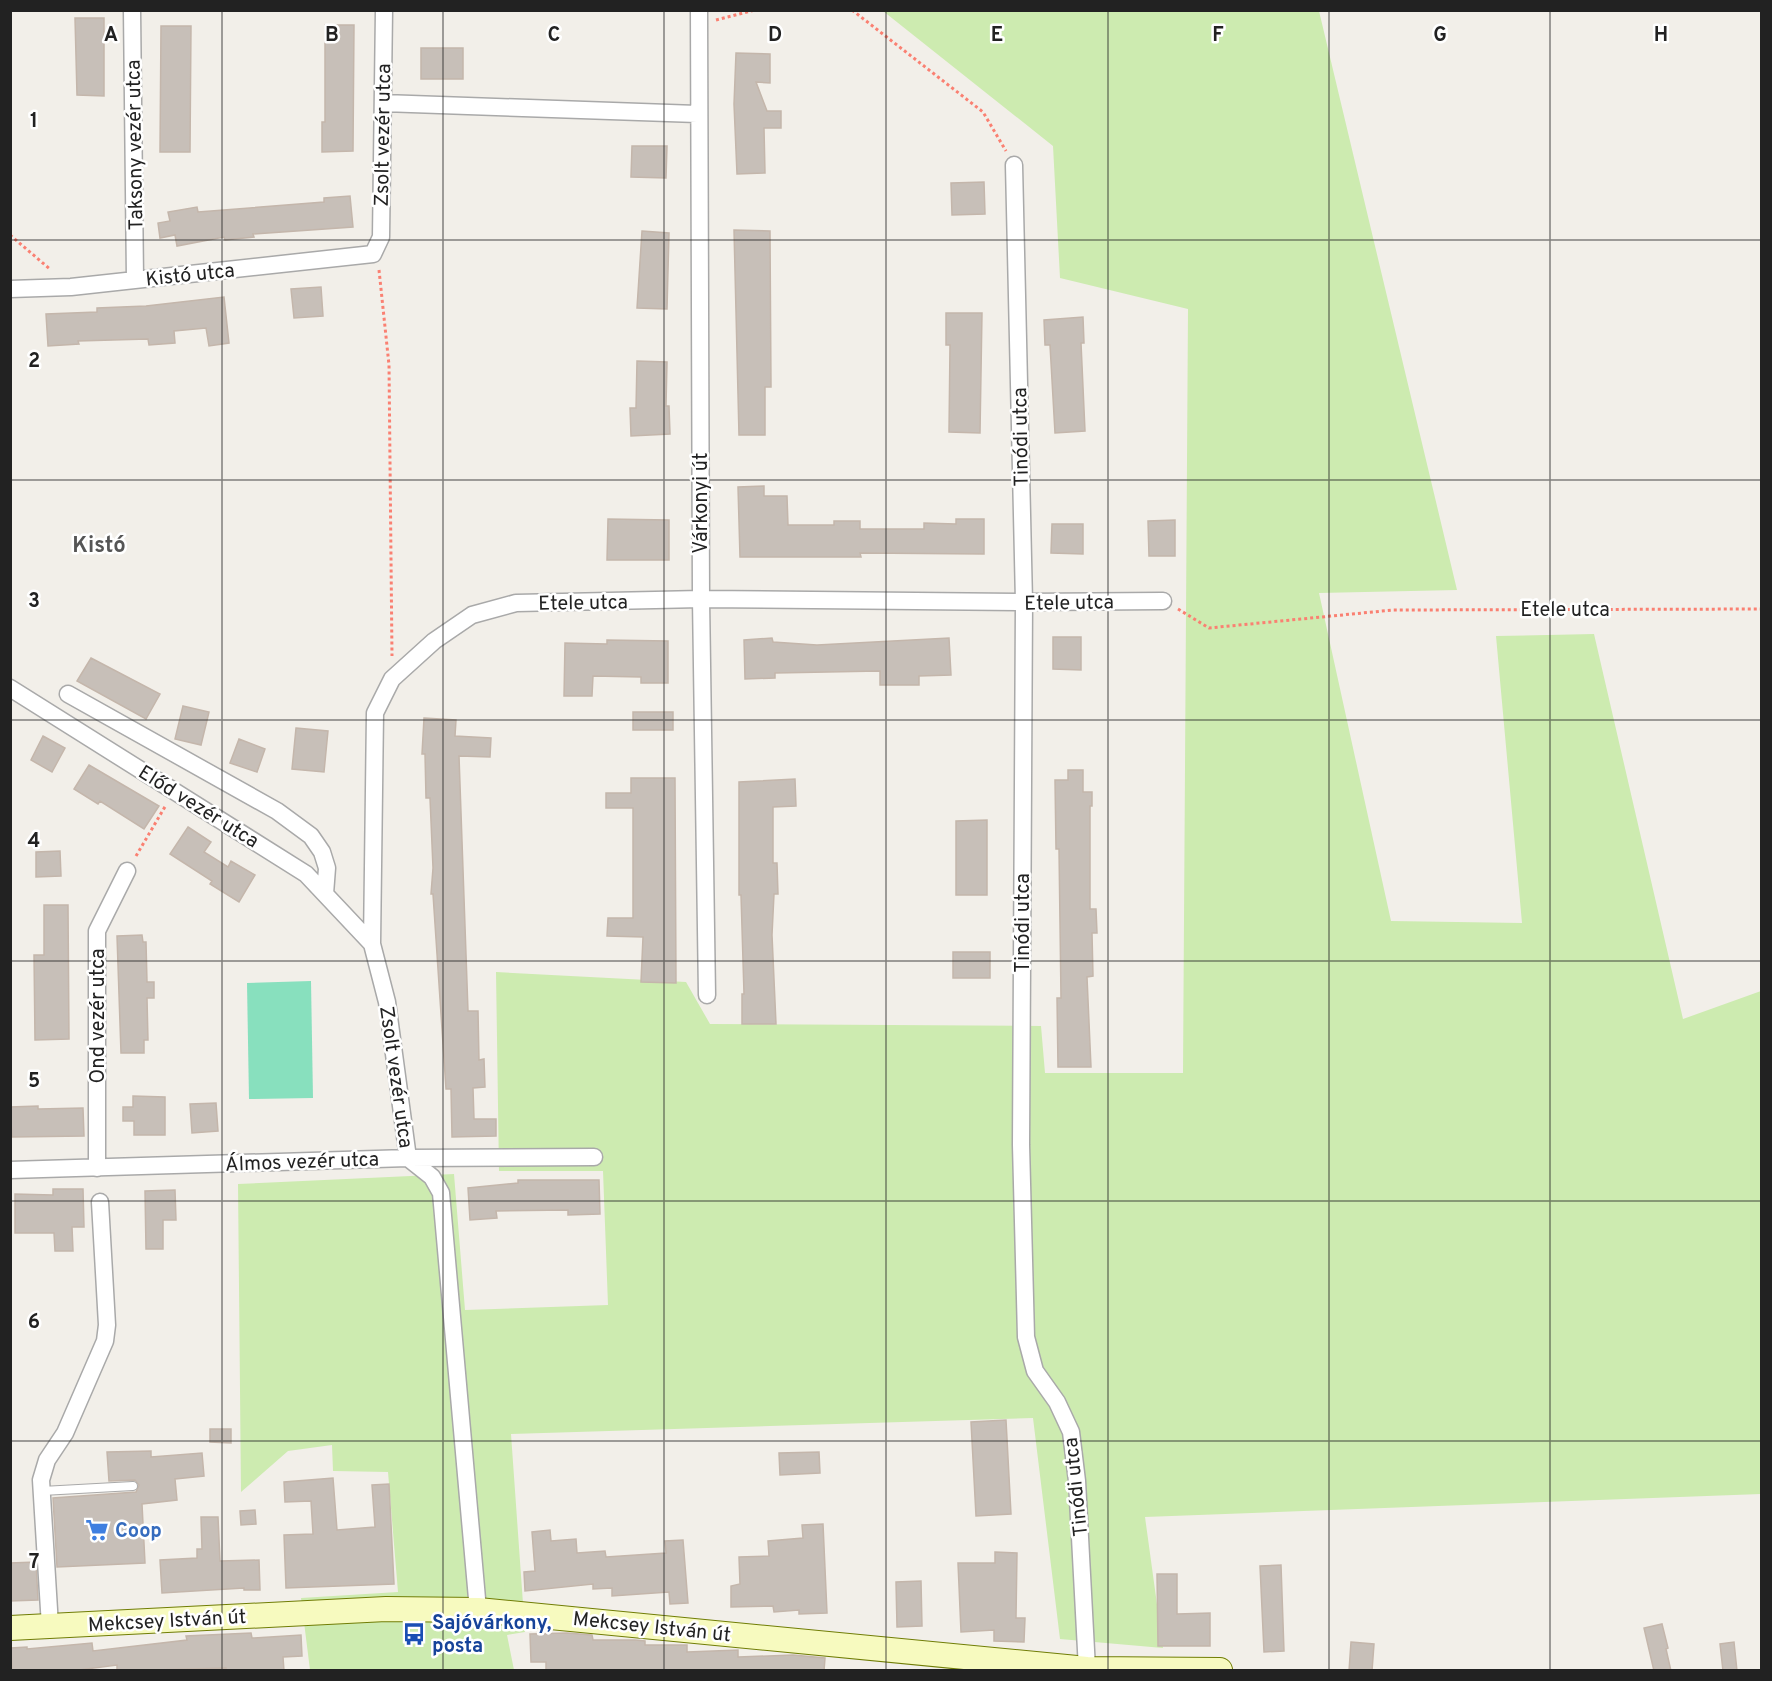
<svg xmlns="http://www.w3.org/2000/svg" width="1772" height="1681" font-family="Overpass,sans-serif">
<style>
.grass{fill:#cdebb0}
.pitch{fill:#88e0be}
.building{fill:#c7bfb8;stroke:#c4b6ab;stroke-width:1.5}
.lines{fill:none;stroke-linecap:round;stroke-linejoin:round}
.lane-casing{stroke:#a9a9a9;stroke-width:10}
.street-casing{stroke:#a9a9a9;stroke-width:19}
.secondary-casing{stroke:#707d05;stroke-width:26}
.path{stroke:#fa8072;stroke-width:3;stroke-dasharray:3 3;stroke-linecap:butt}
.lane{stroke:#fff;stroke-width:8}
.street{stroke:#fff;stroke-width:16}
.secondary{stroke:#f7fabf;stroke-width:24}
.grid{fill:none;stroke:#222;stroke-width:1.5;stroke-opacity:0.55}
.labels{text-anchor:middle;stroke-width:5;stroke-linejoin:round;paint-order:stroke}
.street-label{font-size:20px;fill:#222;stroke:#fff}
.shop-label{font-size:20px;font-weight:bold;fill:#366cbe;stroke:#fff;text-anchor:start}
.transit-label{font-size:20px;font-weight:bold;fill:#164399;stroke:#fff;text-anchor:start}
.quarter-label{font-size:22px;font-weight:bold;fill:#555;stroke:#fff}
.grid-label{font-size:20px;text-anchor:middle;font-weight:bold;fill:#222;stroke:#fff;stroke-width:5;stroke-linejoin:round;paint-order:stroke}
</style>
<rect width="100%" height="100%" fill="#f2efe9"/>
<!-- grass -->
<path class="grass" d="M883,11H1319L1457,590L1319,593L1391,921L1522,923L1496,636L1594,634L1683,1019L1761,991V1494L1145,1517L1163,1648L1060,1639L1033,1418L511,1434L525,1632L507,1635L514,1670H310L301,1598L398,1592L388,1472L333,1471L332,1445L288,1451L241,1492L238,1184L454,1174L465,1310L608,1305L603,1171H499L496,972L686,982L710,1024L1041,1026L1045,1073H1183L1188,309L1060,278L1053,146Z"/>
<!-- pitch -->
<path class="pitch" d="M311,981L313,1098L249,1099L247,983Z"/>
<!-- building -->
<path class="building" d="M75,18H104V96L77,95Z
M325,25H354L353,151L322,152V122H325Z
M161,26H191L190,152H160Z
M421,48H463V79H421Z
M736,53L770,54V83L756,82L767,111H781V128H764L765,173L737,174L734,104Z
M632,146H667L666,178L631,177Z
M984,182L985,214L952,215L951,183Z
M350,196L353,227L253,234L254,237L225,240L224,237L177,246L175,235L160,238L158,223L170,221L168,212L197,207L198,212L324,202V198Z
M734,230L770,231L771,387H765V435H739Z
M642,231L669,233L667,309L637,308Z
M321,287L323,316L294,318L291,289Z
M224,297L229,343L209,346L206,328L174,331L175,343L149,345L148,339L78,341L79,344L48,346L46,314L97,312V308L146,306Z
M946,313H982L980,433L949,432L950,345H946Z
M1083,317L1084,343H1081L1085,431L1055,433L1050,345H1045L1044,320Z
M637,361L667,362L666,406H669L670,434L631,436L630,408H636Z
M764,486V496H787L788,525H834V521H860V529H924V523L956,524V519H984V554L860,553L861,557H740L738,487Z
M608,519L669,520V560H607Z
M1175,520V556H1149L1148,521Z
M1052,524H1083V554L1051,553Z
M1053,637H1081V670L1053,669Z
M772,638L773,642L817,645L949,638L951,675L919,676V685H880V671L775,673V678L745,679L744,640Z
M607,640L668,641V683H641V677L593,676L592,696H564L565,643L607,644Z
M91,658L160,694L146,719L77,681Z
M183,706L209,712L201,745L175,739Z
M633,712H673V730H633Z
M424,718L456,720L455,736L491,738L490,757L459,756L468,1011H478L479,1060L484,1059L485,1087L473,1088L474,1119H496V1136L452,1137L451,1089H446L433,894H431L433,868L430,798H426L425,754H422Z
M296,728L328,731L324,772L292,769Z
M43,736L65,748L52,772L31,760Z
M239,739L265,749L257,772L230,763Z
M89,765L159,806L144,829L100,801L98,804L74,789Z
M1068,770H1083V792H1092V806H1090V909H1096L1097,933H1092L1093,976L1087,977L1091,1067H1058L1057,998H1061L1059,849H1056L1055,780H1068Z
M631,778H675L676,983L641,982L643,937L607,936L608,918H633V808H606V793H631Z
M795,779L796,806L773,807V863H777L778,894H774L772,935L776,1024H742V994H744L741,895H739V782Z
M987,820V895H956V821Z
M188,827L211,842L204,852L228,867L231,861L255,875L239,902L210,884L212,881L170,854Z
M60,851L61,876L36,877V852Z
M44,905H68L69,1039L35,1040L34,955H44Z
M142,935L143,942H146L147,982H154V998H147L148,1040H144V1053H121L117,936Z
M953,952H990V978H953Z
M133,1096L165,1097V1135H134V1121H123V1107H133Z
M216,1103L218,1131L192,1133L190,1104Z
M38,1106V1109L83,1108L84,1136L12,1137L10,1107Z
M518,1180H599L600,1214L568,1215V1210L496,1211L497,1218L470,1220L468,1188L518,1183Z
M53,1189H83L84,1227H72L73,1251H55L54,1233H15V1194L53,1195Z
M175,1190L176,1220H163V1249H146L145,1191Z
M1006,1420L1011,1514L976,1516L971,1422Z
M210,1429H231V1443L210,1442Z
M151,1451V1457L202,1453L204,1476L175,1479L177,1500L142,1504L145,1563L57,1567L53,1498L136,1492L139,1485L135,1480L109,1481L107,1452Z
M819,1452L820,1473L780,1475L779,1453Z
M333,1478L337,1530L375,1527L372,1485L389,1484L394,1584L286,1588L284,1535L313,1534L311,1501L285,1502L284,1482Z
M255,1510L256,1524L241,1525L240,1511Z
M201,1517H218L220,1561L259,1560L260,1590H244V1588L162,1593L160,1560L197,1558V1549H202Z
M823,1524L827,1613L799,1614V1610L774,1612L773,1606L731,1607V1586L740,1584L739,1557L769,1556L768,1541L803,1538L802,1525Z
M550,1530L551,1541L576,1539L577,1553L605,1551L606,1557L666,1553L665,1541L683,1540L688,1603L670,1604L669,1592L612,1596V1588L593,1589V1584L525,1591L524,1572L535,1571L532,1532Z
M995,1552L1017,1553L1016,1618H1025L1024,1642L994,1641V1630L961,1632L958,1563H995Z
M36,1562L38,1600L10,1601V1563Z
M1281,1565L1284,1651L1264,1652L1260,1566Z
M1157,1574H1177V1614L1210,1613V1646H1158Z
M921,1581L922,1626L897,1627L896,1582Z
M1662,1624L1668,1648L1666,1649L1671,1671H1654L1644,1628Z
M251,1633L252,1638L301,1635L302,1656L283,1657L284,1671H226V1668L117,1671V1665L71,1671H12L11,1648L27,1647V1649L92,1643L93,1651L187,1640L186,1636Z
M567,1633L592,1635L593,1640H635L645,1641V1645H687V1652L738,1650V1657L793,1655L825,1658L824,1671H546V1662H531L530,1634Z
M1351,1642L1374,1644L1372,1671H1349Z
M1734,1642L1737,1671H1723L1720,1644Z"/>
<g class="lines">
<!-- lane casing -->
<g class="lane-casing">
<path id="lane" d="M42,1491L133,1486"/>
</g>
<!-- street casing -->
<g class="street-casing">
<path id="street" d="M132,10L135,280
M699,10L701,599L707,995
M383,103L697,114
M1014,165L1024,602L1021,1145L1026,1337L1035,1371L1057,1402L1071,1432L1077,1481L1087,1669
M10,289L71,287L373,254L381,237L384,10
M10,688L306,874L372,944
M68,694L277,811L311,836L322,852L327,868L325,894
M97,1168V931L127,871
M10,1170L408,1158L594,1157
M478,1610L441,1193L432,1177L408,1158L387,1002L372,944L375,713L392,679L434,641L472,615L516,603L701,599L1024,602L1163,601
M50,1626L41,1480L47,1460L65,1433L105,1341L107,1325L100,1202"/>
</g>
<!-- secondary casing -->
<g class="secondary-casing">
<path id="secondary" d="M10,1628L386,1609L478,1610L1087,1669L1220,1670"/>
</g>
<!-- path -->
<path class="path" d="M852,10L983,112L1006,151
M716,20L755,10
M10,235L51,270
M379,270L389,365L392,656
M1178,609L1209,628L1393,610L1762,609
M136,856L166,805"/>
<!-- lane -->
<use href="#lane" class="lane"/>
<!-- street -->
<use href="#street" class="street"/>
<!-- secondary -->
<use href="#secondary" class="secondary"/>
</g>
<!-- grid -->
<path class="grid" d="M222,10V1670M443,10V1670M664,10V1670M886,10V1670M1108,10V1670M1329,10V1670M1550,10V1670M10,240H1762M10,480H1762M10,720H1762M10,961H1762M10,1201H1762M10,1441H1762"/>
<!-- icons -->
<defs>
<g id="supermarket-bare" transform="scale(1.8)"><path d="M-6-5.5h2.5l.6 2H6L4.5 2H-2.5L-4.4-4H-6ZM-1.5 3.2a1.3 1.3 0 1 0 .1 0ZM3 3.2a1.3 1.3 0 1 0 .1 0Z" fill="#3f7fe0" stroke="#fff" stroke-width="2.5" paint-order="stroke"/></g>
<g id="bus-bare" transform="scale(1.8)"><path d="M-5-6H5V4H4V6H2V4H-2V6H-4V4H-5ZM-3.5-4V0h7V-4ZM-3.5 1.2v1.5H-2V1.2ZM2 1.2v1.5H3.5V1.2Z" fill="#1a4fb4" stroke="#fff" stroke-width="2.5" paint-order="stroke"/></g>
</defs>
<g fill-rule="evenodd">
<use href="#supermarket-bare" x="97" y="1530"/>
<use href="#bus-bare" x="414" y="1634"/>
</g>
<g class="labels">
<!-- street labels -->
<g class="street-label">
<text transform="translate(382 135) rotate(-89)" y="7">Zsolt vezér utca</text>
<text transform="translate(134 145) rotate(-91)" y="7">Taksony vezér utca</text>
<text transform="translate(190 274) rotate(-6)" y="7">Kistó utca</text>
<text transform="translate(1020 437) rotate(-91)" y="7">Tinódi utca</text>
<text transform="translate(700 503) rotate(-90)" y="7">Várkonyi út</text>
<text transform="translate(583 602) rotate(-1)" y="7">Etele utca</text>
<text transform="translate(1069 602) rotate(-1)" y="7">Etele utca</text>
<text x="1565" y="616">Etele utca</text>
<text transform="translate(199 806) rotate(32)" y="7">Előd vezér utca</text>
<text transform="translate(1022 923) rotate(-90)" y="7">Tinódi utca</text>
<text transform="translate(97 1016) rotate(-90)" y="7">Ond vezér utca</text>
<text transform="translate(397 1077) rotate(82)" y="7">Zsolt vezér utca</text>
<text transform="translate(302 1161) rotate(-2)" y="7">Álmos vezér utca</text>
<text transform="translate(1075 1487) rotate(-96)" y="7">Tinódi utca</text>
<text transform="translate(167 1620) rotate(-3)" y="7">Mekcsey István út</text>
<text transform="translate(652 1626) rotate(6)" y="7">Mekcsey István út</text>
</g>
<!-- shop labels -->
<g class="shop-label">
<text x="115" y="1537">Coop</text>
</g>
<!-- transit labels -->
<g class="transit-label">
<text x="432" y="1629">Sajóvárkony,<tspan x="432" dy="23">posta</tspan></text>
</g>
<!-- quarter labels -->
<g class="quarter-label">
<text x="99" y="552">Kistó</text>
</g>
</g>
<g class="grid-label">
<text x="111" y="41">A</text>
<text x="332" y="41">B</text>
<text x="554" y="41">C</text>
<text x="775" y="41">D</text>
<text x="997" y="41">E</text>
<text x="1218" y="41">F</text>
<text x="1440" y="41">G</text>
<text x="1661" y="41">H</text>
<text x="34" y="127">1</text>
<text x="34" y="367">2</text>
<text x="34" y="607">3</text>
<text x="34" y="847">4</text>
<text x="34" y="1087">5</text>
<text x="34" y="1328">6</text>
<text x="34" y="1568">7</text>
</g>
<!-- border -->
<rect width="1772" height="1681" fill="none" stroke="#222222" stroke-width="24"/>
</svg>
